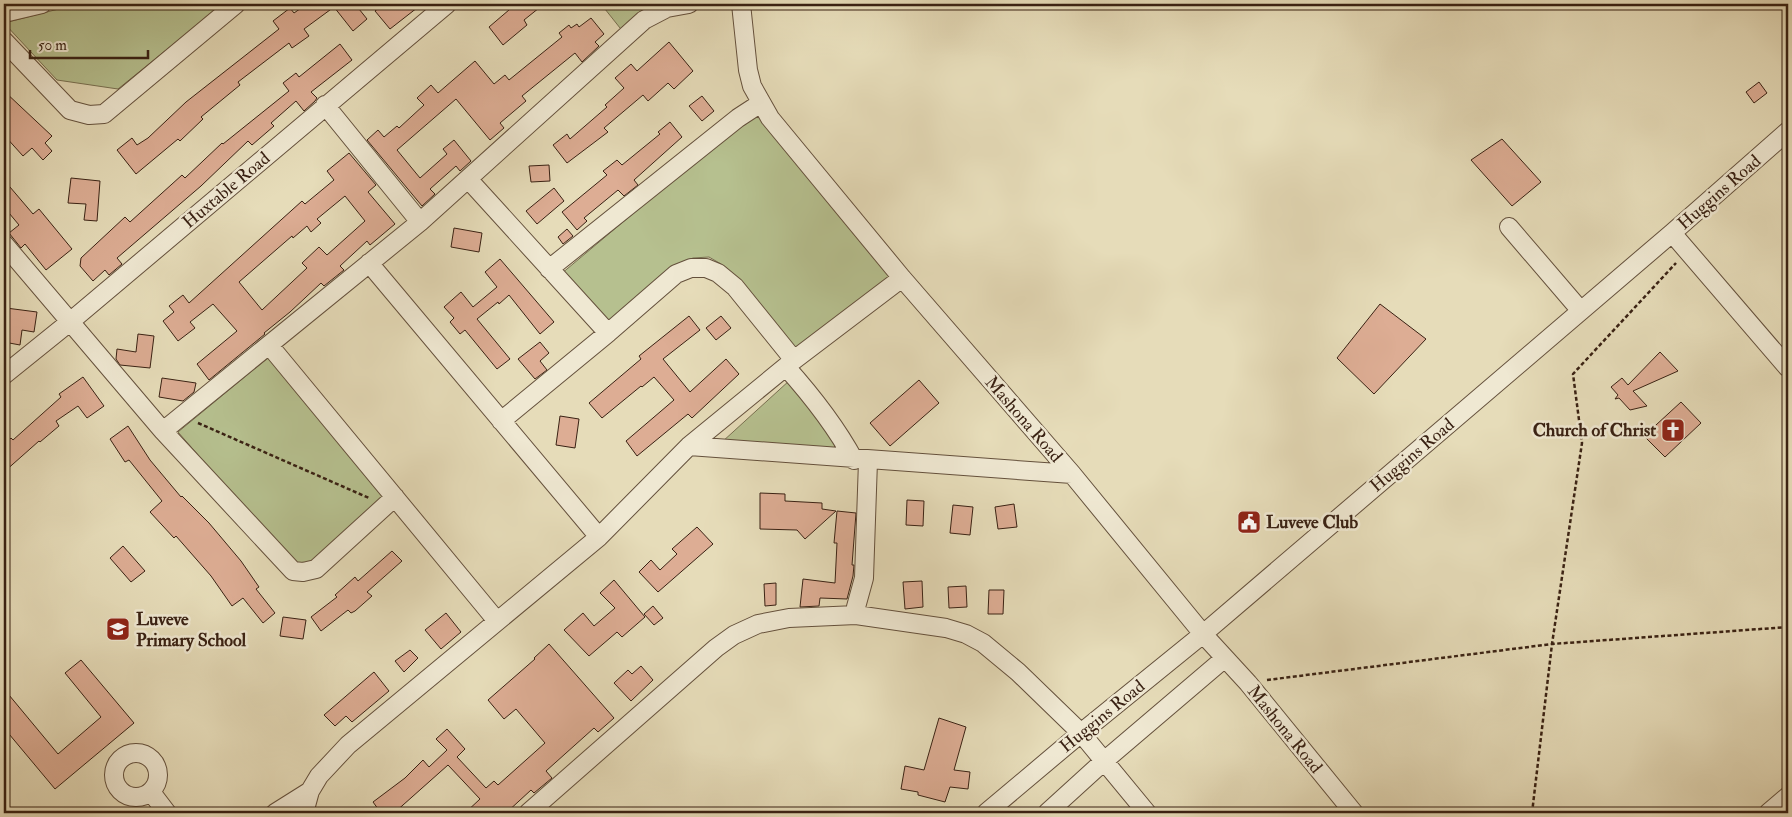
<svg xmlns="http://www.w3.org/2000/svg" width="1792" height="817" font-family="'IM FELL Double Pica',serif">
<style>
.grass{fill:#b6c08f;stroke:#787051}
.building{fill:#ddad94;stroke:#392113;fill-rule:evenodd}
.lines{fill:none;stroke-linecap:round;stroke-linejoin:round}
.minor-casing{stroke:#64503c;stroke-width:20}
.path{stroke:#392113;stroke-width:2.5;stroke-dasharray:4 2.5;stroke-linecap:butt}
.minor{stroke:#efe8d2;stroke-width:18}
.labels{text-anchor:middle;stroke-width:5;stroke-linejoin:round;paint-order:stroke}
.street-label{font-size:18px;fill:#392113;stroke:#efe8d2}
.poi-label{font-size:18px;font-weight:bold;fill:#392113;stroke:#efe8d2;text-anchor:start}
</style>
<rect width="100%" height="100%" fill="#e6dcb9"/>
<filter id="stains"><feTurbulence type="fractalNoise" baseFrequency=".004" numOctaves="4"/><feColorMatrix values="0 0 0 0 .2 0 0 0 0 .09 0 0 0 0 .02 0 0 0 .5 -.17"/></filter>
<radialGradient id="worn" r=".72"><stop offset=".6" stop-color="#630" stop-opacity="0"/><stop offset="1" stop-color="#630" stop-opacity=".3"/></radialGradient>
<!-- grass -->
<path class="grass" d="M78,4H223L118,89L57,80L4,23Z
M601,4H666L624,33Z
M759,114L894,277L796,352L740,283L721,264L709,257L693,258L678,264L609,327L561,274L741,123Z
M269,357L385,494L314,565L293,564L178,432Z
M790,380L845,453L722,442Z"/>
<!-- building -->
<path class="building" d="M307,4H355L367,19L353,31L334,7L304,29L309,36L292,48L289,43L238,82L240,85L201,117L203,119L180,141L178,139L136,174L117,150L132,138L137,145L148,138L186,102L279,29L273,21L290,8L294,13Z
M384,4H422L390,29L375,11Z
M516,4H544L524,20L527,25L503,45L489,27Z
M591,18L604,34L595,42L599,46L582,62L575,53L522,96L526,101L500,123L504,128L490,140L456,99L397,150L420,178L447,154L443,149L454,140L471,161L460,171L456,166L430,189L435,194L422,206L367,140L378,130L384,137L397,126L399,128L424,105L417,98L431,85L438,93L475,61L494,84L505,75L509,80L562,37L559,33L569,25L571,28L577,24L579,27Z
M669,42L693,71L674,89L668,83L648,101L643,95L604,128L608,132L567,163L553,145L567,134L570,139L607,107L605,105L624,88L615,78L631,64L637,71Z
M340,44L352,60L311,92L317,98L315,101L304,111L296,101L271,123L274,126L252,145L248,141L201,186L117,258L122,264L109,275L105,270L93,281L80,266L81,258L125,217L130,222L182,175L185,178L222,143L223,144L289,91L283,83L296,73L299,77Z
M1759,82L1767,93L1754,103L1746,92Z
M4,91L52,136L45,143L52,151L43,160L32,148L23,156L4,135Z
M702,96L714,111L702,121L689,106Z
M670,122L682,137L634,180L638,185L624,196L618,190L584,218L587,221L577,230L562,212L607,175L603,171L617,160L622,165L660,134L658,132Z
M1502,139L1541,182L1512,206L1471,160Z
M349,153L376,185L368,192L395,224L370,245L367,241L340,266L344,270L324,286L321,283L290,312L264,333L265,334L209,380L197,364L237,331L213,304L190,322L195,328L178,341L163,321L174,312L169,306L183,295L189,303L302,201L305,204L334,180L327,171ZM345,196L365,221L327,255L319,247L302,263L307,268L262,310L239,282L292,236L293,238L307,226L311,232L321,223L317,219Z
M549,165L550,181L531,182L529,166Z
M71,178L100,181L97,221L84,220L86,204L68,203Z
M4,180L33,214L39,209L72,249L46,270L25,244L21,248L9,233L19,225L4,207Z
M554,188L564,201L537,224L526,211Z
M454,228L482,233L479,252L451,247Z
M567,229L573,236L563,244L558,237Z
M500,259L554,322L540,334L509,295L499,304L498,302L477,319L510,359L497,369L465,330L460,334L450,322L454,318L444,307L461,292L473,307L497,287L485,272Z
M1380,304L1426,339L1374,394L1337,358Z
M6,308L37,312L34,332L22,330L20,345L4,342Z
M689,316L700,330L663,359L690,392L726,359L739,374L692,418L688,414L637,456L626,441L674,400L654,377L642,387L641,386L602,418L589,403L641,359L639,356Z
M721,316L731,328L716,340L706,328Z
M138,334L154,336L150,368L120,365L116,359L117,349L136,352Z
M540,342L549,353L540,361L547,370L535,379L518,359Z
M1660,352L1678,371L1633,391L1647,406L1630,410L1619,398L1615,399L1618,395L1611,387L1622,378L1628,385Z
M83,377L104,406L87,418L78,406L56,421L59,426L40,442L39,441L4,472V445L11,438L13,440L61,397L59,394Z
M162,378L196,383L194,392L183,401L159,397Z
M919,380L939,403L890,446L870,423Z
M1681,402L1701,423L1665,457L1644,436Z
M560,416L579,419L575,448L556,445Z
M128,426L150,460L181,497L182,496L209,523L241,561L259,587L256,589L275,613L263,623L243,598L232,606L211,576L176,536L174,538L150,512L162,501L129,460L125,462L110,439Z
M760,493L785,494V501L822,503V509L836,511L805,539L797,530L760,529Z
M907,500L924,501L923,526L906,525Z
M1014,504L1017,527L998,529L995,507Z
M953,505L973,507L970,535L950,533Z
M837,511L856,513L852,565H854L853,576L847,599L820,598L819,606L800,607L803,579L835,583L837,543H834Z
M697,527L713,544L658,592L639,572L651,560L660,570L677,554L672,549Z
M123,546L145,571L131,582L110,558Z
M392,551L402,561L367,592L372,596L355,611L351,613L348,610L321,631L311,617L337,597L335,595L355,577L358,581Z
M614,580L645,617L622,637L617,632L589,656L564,630L583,613L594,626L615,608L600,593Z
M922,581L923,607L905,609L903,582Z
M776,583V605L765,606L764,584Z
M966,586L967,607L949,608L948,587Z
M989,590H1004L1003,614H988Z
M653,606L663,618L654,625L644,614Z
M446,613L461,632L441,649L425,630Z
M283,617L306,620L303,639L280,636Z
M549,644L614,718L598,732L594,728L546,771L552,778L534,793L531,790L506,813H465L480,799L448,765L394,813H381L373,802L405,778L423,760L429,767L447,750L436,739L447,729L465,749L457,757L486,788L494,781L498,785L545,743L516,709L504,719L488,700L535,659L534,658Z
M410,650L418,658L404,672L395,661Z
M81,660L134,723L55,789L4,728V689L58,754L101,717L65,673Z
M641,666L653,680L631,701L614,683L628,670L632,674Z
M374,672L389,691L352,722L346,716L335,726L324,715Z
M939,718L966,727L954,770L970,772L968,789L950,787L945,802L918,795V792L901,789L905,766L924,770Z"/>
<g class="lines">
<!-- minor casing -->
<g class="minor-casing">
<path id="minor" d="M741,4L748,70L752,86L770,118L902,278L1072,474L1203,634L1248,683L1354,813
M4,13L42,4
M4,41L70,110L89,115L104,114L236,4
M325,105L420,222
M468,179L608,333
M1509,227L1581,311
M1672,233L1788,368
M4,244L163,431L293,571L303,572L316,569L395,497
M369,263L599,537
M549,269L738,118L761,103
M269,345L497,621
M786,367C812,396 835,425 854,460
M4,375L71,321L447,4
M501,421L608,333L676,274L691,268H706L718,273L735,287L794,360
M163,431L420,222L644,20L667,8L689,4
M689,446L1072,474
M856,615V607L864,578L868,461
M114 775a22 22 0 1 1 44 0a22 22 0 1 1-44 0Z
M151,792L167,813
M275,813L310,791
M304,813L310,791L319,776L348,745L599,537L689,446L794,360L902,278
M528,813L716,648L734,635L758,624L789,618L856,615L946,628L966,634L983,643L1018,672L1081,733L1147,813
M986,813L1081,733L1203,634L1672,233L1788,131
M1047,813L1104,761L1225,658
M1768,813L1788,796"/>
</g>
<!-- path -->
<path class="path" d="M198,423L369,498
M1267,680L1552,644L1788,627
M1532,813L1552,644L1582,443L1573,374L1676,263"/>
<!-- minor -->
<use href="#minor" class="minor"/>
</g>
<!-- icons -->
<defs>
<g id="church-square" transform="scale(1.25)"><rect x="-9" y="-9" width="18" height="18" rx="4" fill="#8f2418" stroke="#efe8d2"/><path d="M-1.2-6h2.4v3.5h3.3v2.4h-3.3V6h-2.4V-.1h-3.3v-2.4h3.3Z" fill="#fff"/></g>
<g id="civic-square" transform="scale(1.25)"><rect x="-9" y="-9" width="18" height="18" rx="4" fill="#8f2418" stroke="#efe8d2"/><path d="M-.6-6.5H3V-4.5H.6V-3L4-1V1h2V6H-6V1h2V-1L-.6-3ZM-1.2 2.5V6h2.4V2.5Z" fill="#fff"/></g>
<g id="school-square" transform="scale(1.25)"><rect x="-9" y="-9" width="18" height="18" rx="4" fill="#8f2418" stroke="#efe8d2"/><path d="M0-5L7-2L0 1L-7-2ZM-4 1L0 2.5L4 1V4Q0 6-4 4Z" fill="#fff"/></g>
</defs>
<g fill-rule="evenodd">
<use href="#church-square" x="1673" y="430"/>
<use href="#civic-square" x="1249" y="522"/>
<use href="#school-square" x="118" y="629"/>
</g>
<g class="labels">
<!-- street labels -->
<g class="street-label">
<text transform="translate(226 190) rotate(-40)" y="6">Huxtable Road</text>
<text transform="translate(1719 192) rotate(-41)" y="6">Huggins Road</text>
<text transform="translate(1024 419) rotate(49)" y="6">Mashona Road</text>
<text transform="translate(1412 455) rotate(-40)" y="6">Huggins Road</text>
<text transform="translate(1102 716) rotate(-39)" y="6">Huggins Road</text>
<text transform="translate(1285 729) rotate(51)" y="6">Mashona Road</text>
</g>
<!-- poi labels -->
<g class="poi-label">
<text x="1656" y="436" text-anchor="end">Church of Christ</text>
<text x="1266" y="528">Luveve Club</text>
<text x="136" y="625">Luveve<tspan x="136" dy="21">Primary School</tspan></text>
</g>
</g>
<!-- margin -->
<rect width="1792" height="817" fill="none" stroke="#e6dcb9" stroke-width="20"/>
<rect x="5" y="5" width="1782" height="807" fill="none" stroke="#392113" stroke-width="2.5"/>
<rect x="10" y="10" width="1772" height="797" fill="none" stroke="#392113"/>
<!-- scale -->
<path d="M30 50v8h118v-8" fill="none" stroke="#392113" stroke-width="2.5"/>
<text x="38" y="50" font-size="15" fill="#392113" stroke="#efe8d2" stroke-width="4" paint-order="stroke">50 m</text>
<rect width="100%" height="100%" filter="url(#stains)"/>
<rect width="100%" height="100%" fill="url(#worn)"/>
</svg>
